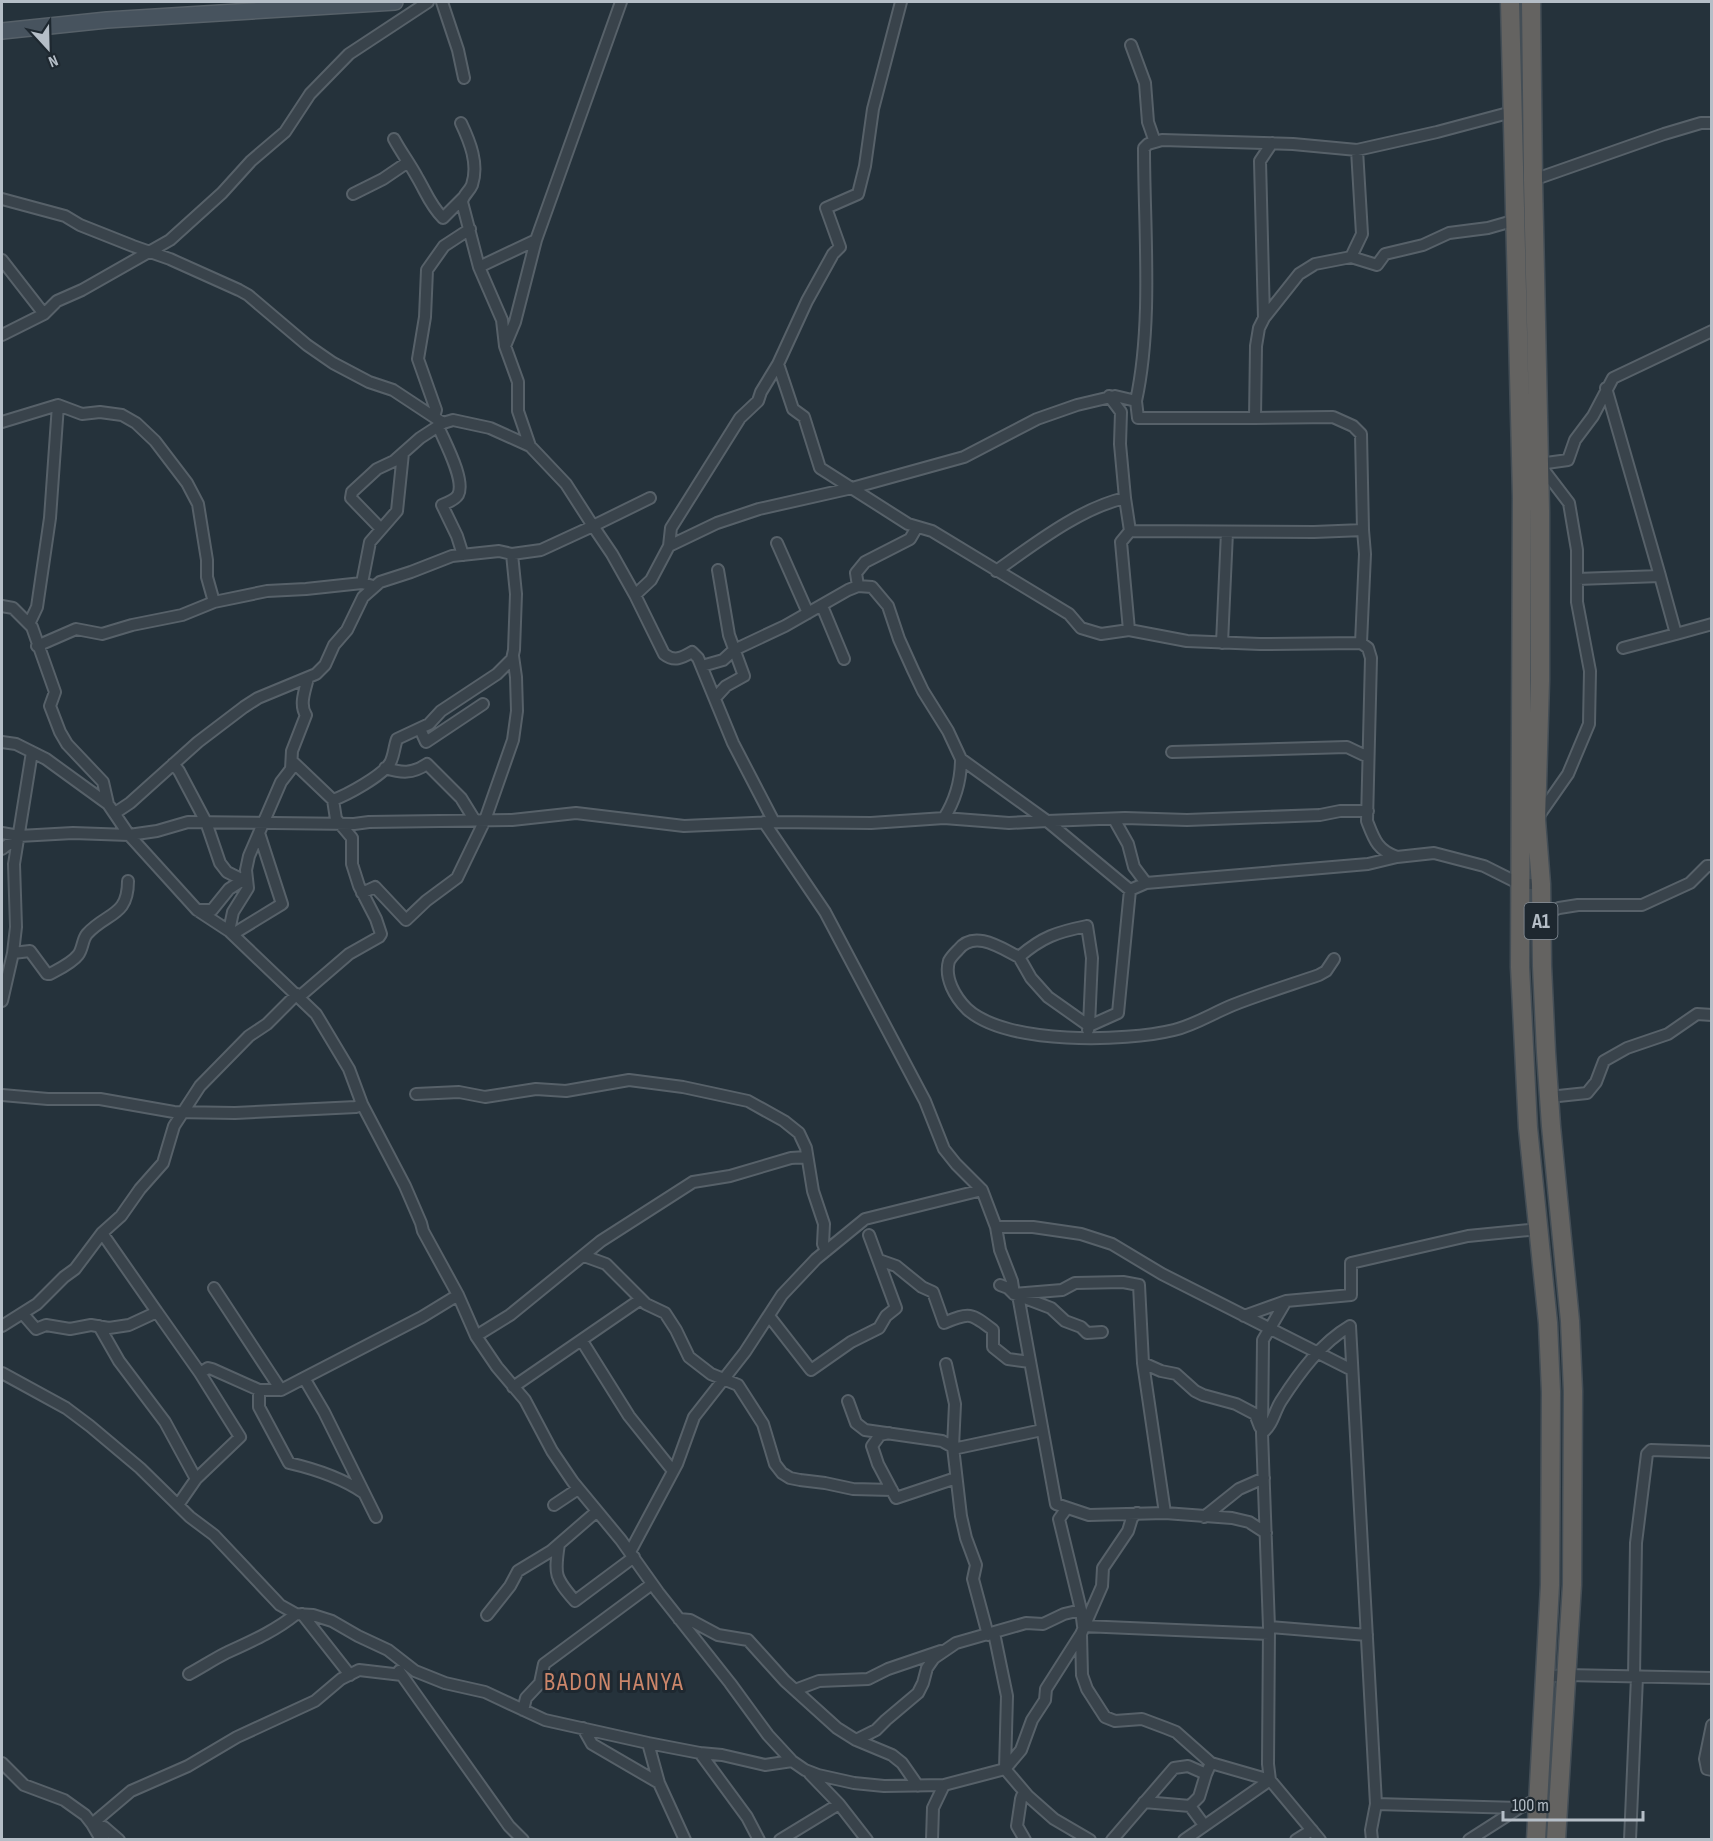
<svg xmlns="http://www.w3.org/2000/svg" width="1713" height="1841" font-family="'Sofia Sans Condensed',sans-serif">
<style>
.lines{fill:none;stroke-linecap:round;stroke-linejoin:round}
.minor-casing{stroke:#576169;stroke-width:14}
.secondary-casing{stroke:#576169;stroke-width:18}
.trunk-casing{stroke:#444e56;stroke-width:21}
.minor{stroke:#39434b;stroke-width:10}
.secondary{stroke:#47535e;stroke-width:15}
.trunk{stroke:#646361;stroke-width:18}
.labels{text-anchor:middle;stroke-width:6;stroke-linejoin:round;paint-order:stroke}
.shield{fill:#1e2830;stroke:#88919a;stroke-width:1.5}
.shield-label{font-size:21px;font-weight:bold;fill:#b5bec7}
.quarter-label{font-size:26px;letter-spacing:1.5px;fill:#cc866a;stroke:#1e2830}
</style>
<rect width="100%" height="100%" fill="#25323b"/>
<g class="lines">
<!-- minor casing -->
<g class="minor-casing">
<path id="minor" d="M442,2L458,50L464,78
M1131,45L1145,83L1148,122L1155,142
M461,123C470,142 479,164 472,185C469,192 463,195 462,202L479,267L502,320L505,346L518,382V411L530,446
M394,139C401,152 410,164 417,177C426,192 430,205 443,218L463,198
M1533,180L1664,134L1701,123H1712
M353,194L383,179L408,162
M2,199L65,216L80,225L133,246L170,259L239,290L248,295L307,345L333,363L369,382L393,390L443,423L453,420L490,428L530,446L566,484L593,526L650,498
M1351,257L1362,234L1357,150
M2,260L44,314
M479,267L536,240
M1264,318L1260,161L1272,143
M2,335L44,314L57,301L82,290L170,240L222,193L251,161L285,132L310,94L349,54L428,2
M505,346L515,322L536,240L621,2
M778,364L793,409L804,417L820,468L908,524L932,531L1069,614L1081,628L1101,634L1129,630L1187,641L1260,644L1361,643L1368,648L1371,658L1367,821C1374,839 1377,850 1397,857
M1606,388L1660,576
M1109,396L1121,412L1120,444L1125,498
M1136,401C1153,323 1144,228 1144,148L1148,144L1162,140L1293,144L1357,150L1437,132L1512,112
M434,417L436,410L418,359L425,317L427,270L444,246L470,229
M1255,418L1333,417L1353,426L1361,434L1363,530
M2,422L58,405L82,414L100,412L122,415L136,423L155,441L187,483L198,504L207,560V577L214,602
M438,426C444,441 466,480 458,495C455,500 447,503 442,505L457,536L463,555
M1539,464L1568,460L1575,440L1593,416L1613,378L1712,331
M381,529L351,498L352,492L377,469L394,461L420,438L443,423
M777,543L808,613
M669,546L671,528L740,418L758,401L761,392L778,364L807,301L833,254L840,247L826,208L858,194L865,166L873,109L901,2
M996,571C1033,545 1080,508 1125,498L1130,531L1314,532L1363,530L1365,554L1361,643
M1577,579L1660,576L1676,634L1712,624
M362,583L370,542L397,511L403,453
M858,586L856,573L865,562L910,539L917,527
M635,595L664,654C674,662 682,658 692,652L698,658L733,743L774,822
M2,606L13,608L32,627L55,692L50,706L60,732L67,744L103,782L108,804
M822,606L844,659
M29,624L37,607L50,518L58,405
M1129,630L1121,542L1130,531
M1222,643L1227,532
M37,646L76,629L102,634L132,625L182,615L214,602L267,591L306,589L362,583L373,586
M1623,648L1676,634
M702,666L723,660L734,650L785,626L848,590L858,586L872,587L888,606L899,639L913,670L923,691L948,731L961,759L1047,821L1125,818L1187,820L1320,815L1340,811H1368
M715,698L726,686L744,676L729,635L718,570
M420,729L426,742L483,704
M2,742L16,744L46,759L108,804L129,835L197,910L229,931L316,1014L349,1069L362,1104L405,1186L421,1223L423,1231L458,1295L476,1336L497,1367L525,1400L552,1451L573,1482L621,1540L658,1592L730,1683L768,1735L792,1761L805,1770L818,1775L854,1783L884,1786L944,1785L1005,1769L1028,1796L1054,1819L1090,1840
M1172,752L1347,747L1368,757
M292,761L333,800
M173,764L179,771L206,822L220,863L227,872L243,880L247,879
M385,768C402,773 412,774 427,764L461,798L474,819
M115,813L130,803L198,742L244,707L258,698L316,674L325,665L334,645L347,630L363,597L380,582L411,572L452,556L499,551L512,554L541,550L593,526L612,554L635,595L651,580L669,546L717,523L759,509L852,488L964,457L1037,419L1077,405L1115,396L1136,401L1138,418H1255L1256,346L1259,328L1264,318L1299,274L1315,264L1351,257L1377,265L1385,254L1423,245L1449,233L1488,228L1516,220
M1538,817L1568,774L1589,724L1590,671L1577,602V550L1569,503L1540,465
M944,818C956,799 961,781 961,759
M1114,819L1128,844L1134,867L1146,883
M764,822L825,912L925,1101L944,1149L956,1164L982,1190
M2,833L19,836L73,833L129,835L157,831L188,822L354,824L369,822L512,820L576,813L684,826L774,822L871,823L944,818L1009,823L1047,821L1130,890L1146,883L1368,864L1397,857L1434,853L1484,866L1520,884H1541
M2,849L19,836
M362,893L375,887L406,920L426,901L457,878L485,820L513,740L517,711L516,677L513,656
M197,910H212L229,889L243,880
M1541,915L1559,908L1578,905H1642L1690,883L1707,866H1712
M229,931L233,912L248,888L246,870L249,856L281,782L291,769L292,751L306,715C299,705 305,690 308,678
M233,934L282,904L259,833
M13,953L30,951L47,974H50C59,969 72,963 78,955C83,949 82,940 87,934C107,912 128,917 128,881
M1019,957L1031,978L1048,997L1089,1026L1092,958L1087,926C1057,932 1042,937 1019,957C1001,948 974,929 958,950C955,953 951,957 949,961C944,978 955,997 967,1009C1006,1045 1125,1042 1174,1030C1195,1025 1213,1013 1233,1005C1261,994 1290,985 1319,975L1326,971L1334,959
M299,997L349,954L379,937L381,934L376,919L359,886L352,864V838L336,819L333,800C347,795 382,776 390,763C394,756 394,747 397,739L429,724L441,711L497,674L512,659L514,650L516,594L512,554
M2,1001L13,953L16,927L14,864L32,752
M1088,1030L1089,1026L1118,1013L1130,890
M416,1094L459,1092L485,1097L536,1089L566,1091L629,1080L683,1087L748,1101L784,1121L799,1133L806,1148L813,1191L824,1224L823,1244L826,1251
M2,1095L48,1099H100L174,1112L235,1113L356,1107L362,1104
M1549,1097L1587,1093L1596,1082L1604,1061L1627,1048L1668,1034L1697,1014L1712,1015
M996,1227H1033L1081,1234L1112,1244L1162,1274L1352,1370
M102,1233L157,1312
M584,1256L606,1264L646,1304L665,1313L676,1330L689,1357L711,1374L738,1385L763,1424L775,1464L782,1473L790,1478L800,1480L825,1483L853,1489L892,1490
M879,1260L896,1266L922,1287L933,1292L944,1323C970,1312 971,1313 993,1330V1347L1008,1359L1030,1362
M1000,1285L1008,1288L1014,1294L1051,1308L1065,1321L1081,1327L1087,1333L1102,1332
M214,1288L281,1390L304,1378
M1018,1295L1056,1504L1089,1515L1165,1513L1232,1518L1249,1522L1266,1533
M23,1314L36,1329L46,1325L70,1329L91,1325L109,1328L129,1325L157,1312L200,1373L208,1368L212,1369L259,1390H281
M769,1316L811,1370L851,1342L879,1328L886,1316L896,1308L869,1235
M1244,1316L1286,1301L1351,1295V1263L1468,1236L1539,1229
M2,1326L37,1304L64,1277L75,1269L102,1233L121,1216L140,1189L163,1163L174,1126L200,1086L249,1036L267,1024L297,994
M99,1326L119,1361L165,1422L196,1479
M476,1336L510,1315L601,1241L693,1182L730,1176L791,1158L807,1157
M582,1341L629,1416L673,1471
M1143,1363L1161,1371L1176,1374L1195,1391L1203,1395L1236,1404L1255,1414L1260,1427
M946,1364L955,1404L953,1447L961,1516L966,1538L976,1565L973,1579L988,1635
M2,1373L66,1408L90,1426L140,1468L190,1517L214,1535L280,1605L296,1614L313,1615L332,1621L358,1636L388,1650L415,1671L445,1683L485,1692L545,1720L648,1743L700,1753L722,1755L765,1765L792,1761
M513,1387L641,1299
M259,1390V1407L289,1463C315,1469 342,1478 364,1493
M848,1401L856,1423L865,1430L942,1441L953,1447
M889,1433L880,1435L872,1446L878,1464L896,1498L956,1478
M1262,1433C1273,1425 1274,1412 1281,1401C1299,1373 1321,1343 1350,1326L1376,1804L1371,1830L1372,1840
M953,1449L1042,1430
M178,1505L196,1479L240,1437L200,1373
M554,1505L578,1489
M1067,1508L1059,1519L1081,1610
M376,1517L324,1412L304,1378L422,1317L458,1295
M1204,1517L1239,1489L1264,1478
M559,1544C554,1575 555,1578 575,1601L634,1557
M630,1552L677,1464L694,1417L745,1352L782,1295L816,1259L865,1219L982,1190L996,1227L1000,1250L1012,1281L1014,1294L1062,1290L1075,1283L1123,1282L1139,1285L1143,1363L1165,1513
M302,1614L350,1675
M487,1615L510,1586L518,1571L551,1551L596,1512
M679,1619L690,1620L718,1635L748,1640L785,1681L837,1728L856,1740L892,1755L902,1763L918,1786
M1083,1626L1269,1634
M1269,1627L1367,1635
M994,1633L1007,1696L1005,1769L1021,1750L1032,1720L1045,1700L1046,1689L1081,1634L1102,1586L1103,1568L1128,1531L1132,1518L1137,1513
M1081,1634L1082,1675L1087,1689L1105,1717L1115,1721L1142,1719L1166,1728L1176,1732L1211,1763L1270,1780L1320,1840
M399,1671L509,1826L523,1840
M189,1674C202,1667 214,1659 226,1653C252,1641 275,1631 296,1614
M1544,1677L1566,1675L1712,1678
M1634,1677L1636,1543L1647,1454L1651,1450L1712,1452
M795,1690L819,1681L868,1679L888,1669L941,1651
M523,1710L526,1698L540,1683L544,1664L652,1584
M1712,1725L1705,1759L1707,1769L1712,1770
M583,1728L592,1744L659,1783
M856,1740L876,1730L886,1720L918,1693L923,1683L927,1668L934,1658L956,1643L1026,1623L1043,1624L1064,1614L1081,1610L1083,1626
M648,1743L659,1783L685,1840
M700,1753L747,1817L759,1840
M2,1763L24,1785L64,1800L85,1815L92,1824L104,1827L119,1840
M810,1774L839,1804L867,1840
M1270,1780L1268,1764L1269,1627L1262,1433L1263,1340L1286,1301
M1144,1802L1190,1806
M1376,1804L1519,1808
M1204,1825L1190,1806L1199,1797L1206,1774
M104,1840L99,1836L92,1824L131,1791L188,1766L237,1737L315,1701L341,1679L359,1670L402,1675
M780,1840L839,1804
M932,1840L933,1808L944,1785
M1025,1840L1017,1826L1021,1799L1022,1796H1028
M1112,1840L1174,1768L1188,1766L1206,1774L1211,1763
M1184,1840L1270,1780
M1296,1840L1312,1830
M1469,1840L1519,1808L1538,1799
M1630,1840L1637,1677"/>
</g>
<!-- secondary casing -->
<g class="secondary-casing">
<path id="secondary" d="M2,31L107,20L395,2"/>
</g>
<!-- trunk casing -->
<g class="trunk-casing">
<path id="trunk" d="M1510,2L1522,497L1520,967L1528,1128L1548,1323L1551,1392L1550,1585L1536,1840
M1531,2L1533,180L1540,511V681L1536,820L1541,884L1542,966L1546,1052L1551,1126L1570,1321L1573,1391L1572,1585L1556,1840"/>
</g>
<!-- minor -->
<use href="#minor" class="minor"/>
<!-- secondary -->
<use href="#secondary" class="secondary"/>
<!-- trunk -->
<use href="#trunk" class="trunk"/>
</g>
<g class="labels">
<!-- shield labels -->
<rect class="shield" x="1524.5" y="903" width="33" height="36" rx="4.5"/>
<g class="shield-label">
<text x="1541" y="928">A1</text>
</g>
<!-- quarter labels -->
<g class="quarter-label">
<text x="614" y="1690">BADON HANYA</text>
</g>
</g>
<!-- border -->
<rect width="1713" height="1841" fill="none" stroke="#b5bec7" stroke-width="6"/>
<!-- north arrow -->
<g transform="translate(48 48) rotate(158)" stroke="#1e2830" stroke-width="4.5" paint-order="stroke">
<path d="M0-4.5L10 22L0 15L-10 22Z" fill="#b5bec7"/>
<text y="-9" font-size="16" font-weight="bold" text-anchor="middle" fill="#b5bec7">N</text>
</g>
<!-- scale -->
<path d="M1503 1811v9h140v-9" fill="none" stroke="#b5bec7" stroke-width="3"/>
<text x="1512" y="1811" font-size="18" fill="#b5bec7" stroke="#1e2830" stroke-width="4.5" paint-order="stroke">100 m</text>
</svg>
